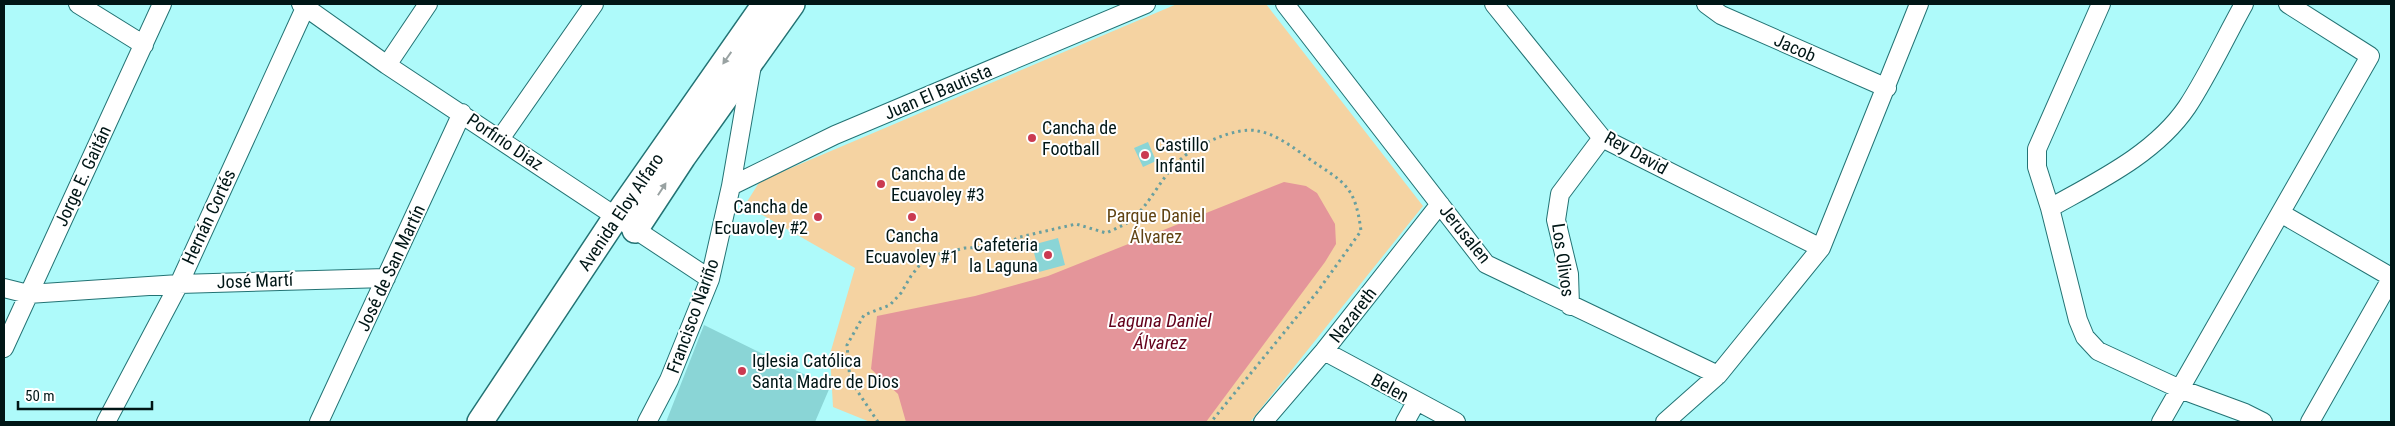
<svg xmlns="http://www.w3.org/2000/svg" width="2395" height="426" font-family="'Roboto Condensed',sans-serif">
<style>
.green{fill:#f5d3a2}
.water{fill:#e4959a}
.building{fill:#8ad5d6}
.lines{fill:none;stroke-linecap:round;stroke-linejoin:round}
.street-casing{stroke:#237374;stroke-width:20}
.secondary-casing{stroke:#237374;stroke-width:28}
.path{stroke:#699f9f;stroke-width:3;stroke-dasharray:2.5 4;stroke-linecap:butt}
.street{stroke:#fff;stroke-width:18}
.secondary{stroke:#fff;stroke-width:25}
.oneway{fill:#99a2a2}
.poi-dot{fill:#ca3a51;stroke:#fff;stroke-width:2}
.labels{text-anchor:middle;stroke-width:4;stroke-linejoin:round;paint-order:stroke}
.street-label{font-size:18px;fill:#001616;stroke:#fff}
.poi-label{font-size:18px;fill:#001616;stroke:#fff;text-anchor:start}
.park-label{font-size:18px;fill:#614312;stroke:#fff}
.water-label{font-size:19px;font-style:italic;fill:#63011b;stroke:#fff}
</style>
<rect width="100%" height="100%" fill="#aefafa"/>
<!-- green -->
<path class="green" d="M1177,4H1266L1423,206L1250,422H870L833,407L830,354L855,268L745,205L760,181Z"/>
<!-- water -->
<path class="water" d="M1284,182L1306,186L1317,193L1335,224L1336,244L1325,262L1206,422H906L898,394L871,369L877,316L975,296L1048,276Z"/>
<!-- building -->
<path class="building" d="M1148,142L1156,161L1143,167L1134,148Z
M1058,238L1065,265L1039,272L1032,245Z
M704,325L830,387L815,422H666Z"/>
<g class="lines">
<!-- street casing -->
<g class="street-casing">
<path id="street" d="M78,4L144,45
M301,4L387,65L710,279
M1285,4L1486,264L1718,375
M1494,4L1602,138L1821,248
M1706,4L1721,15L1887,88
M2101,4L2037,149V167L2050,208L2078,320L2085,337L2098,351L2180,389L2245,413L2263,422
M387,65L428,4
M500,139L594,4
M731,186L835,135L1146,4
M2050,208C2098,181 2155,154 2187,107C2208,75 2225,38 2244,4
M2282,214L2391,277
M4,288L28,294L179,284L386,278
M1570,306L1569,274L1556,220L1560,194L1602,138
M4,348L162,4
M1324,351L1456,422
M106,422L179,284L305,8
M319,422L462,113
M647,422L669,380L710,279L731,186L752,65
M1263,422L1324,351L1440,204
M1405,422L1416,402
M1665,422L1718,375L1821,248L1919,4
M2161,422L2370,56L2288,4
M2310,422L2391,279"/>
</g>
<!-- secondary casing -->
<g class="secondary-casing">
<path id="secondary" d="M635,230L683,157L792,4
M480,422L616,217L765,4"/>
</g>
<!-- path -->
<path class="path" d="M878,422L850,380L847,345L864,315L890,305L901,293L911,276L926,257L965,248L998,247L1020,237L1076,224L1106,233C1113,230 1120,227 1127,223C1150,207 1160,177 1181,159C1196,145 1237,126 1258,131C1276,134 1294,148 1308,158C1344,183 1355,184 1361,231L1318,291L1211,422"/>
<!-- street -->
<use href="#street" class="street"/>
<!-- secondary -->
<use href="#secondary" class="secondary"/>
</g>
<!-- one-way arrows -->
<defs><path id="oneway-solid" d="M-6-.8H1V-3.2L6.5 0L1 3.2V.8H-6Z" transform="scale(1.25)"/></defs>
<g class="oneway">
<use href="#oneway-solid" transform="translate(727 58) rotate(125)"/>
<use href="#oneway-solid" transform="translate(662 189) rotate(-57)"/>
</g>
<!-- markers -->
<g class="poi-dot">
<circle cx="1032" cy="138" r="5"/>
<circle cx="1145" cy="155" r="5"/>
<circle cx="881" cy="184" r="5"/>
<circle cx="818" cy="217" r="5"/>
<circle cx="912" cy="217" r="5"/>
<circle cx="1048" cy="255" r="5"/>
<circle cx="742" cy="371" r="5"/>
</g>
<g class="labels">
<!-- street labels -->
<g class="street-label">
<text transform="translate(1795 48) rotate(24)" y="6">Jacob</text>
<text transform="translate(938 92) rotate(-23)" y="6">Juan El Bautista</text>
<text transform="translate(505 142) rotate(34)" y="6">Porfirio Diaz</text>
<text transform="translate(1636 153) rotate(29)" y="6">Rey David</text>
<text transform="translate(83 176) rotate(-65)" y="6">Jorge E. Gaitán</text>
<text transform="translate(621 212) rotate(-56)" y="6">Avenida Eloy Alfaro</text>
<text transform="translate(209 217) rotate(-65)" y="6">Hernán Cortés</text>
<text transform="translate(1465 234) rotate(51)" y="6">Jerusalen</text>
<text transform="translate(1563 260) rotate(82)" y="6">Los Olivos</text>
<text transform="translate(391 268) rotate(-65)" y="6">José de San Martín</text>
<text transform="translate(255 281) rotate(-2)" y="6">José Martí</text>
<text transform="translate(1353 315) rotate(-52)" y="6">Nazareth</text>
<text transform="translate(693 316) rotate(-70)" y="6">Francisco Nariño</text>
<text transform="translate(1390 388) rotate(29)" y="6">Belen</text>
</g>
<!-- poi labels -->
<g class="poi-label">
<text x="1042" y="134">Cancha de<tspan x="1042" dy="21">Football</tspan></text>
<text x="1155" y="151">Castillo<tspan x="1155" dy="21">Infantil</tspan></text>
<text x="891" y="180">Cancha de<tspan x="891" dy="21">Ecuavoley #3</tspan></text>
<text x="808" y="213" text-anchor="end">Cancha de<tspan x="808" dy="21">Ecuavoley #2</tspan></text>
<text x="912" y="242" text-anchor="middle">Cancha<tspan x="912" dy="21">Ecuavoley #1</tspan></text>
<text x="1038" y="251" text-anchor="end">Cafeteria<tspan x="1038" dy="21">la Laguna</tspan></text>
<text x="752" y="367">Iglesia Católica<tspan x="752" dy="21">Santa Madre de Dios</tspan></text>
</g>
<!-- park labels -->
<g class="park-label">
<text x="1156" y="222">Parque Daniel<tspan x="1156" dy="21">Álvarez</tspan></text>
</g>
<!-- water labels -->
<g class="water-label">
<text x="1160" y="327">Laguna Daniel<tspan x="1160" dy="22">Álvarez</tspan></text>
</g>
</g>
<!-- border -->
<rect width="2395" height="426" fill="none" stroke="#001616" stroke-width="10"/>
<!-- scale -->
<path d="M18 401v8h134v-8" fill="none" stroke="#001616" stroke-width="2.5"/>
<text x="25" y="401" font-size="15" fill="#001616" stroke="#ffffff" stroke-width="4" paint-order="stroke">50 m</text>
</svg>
